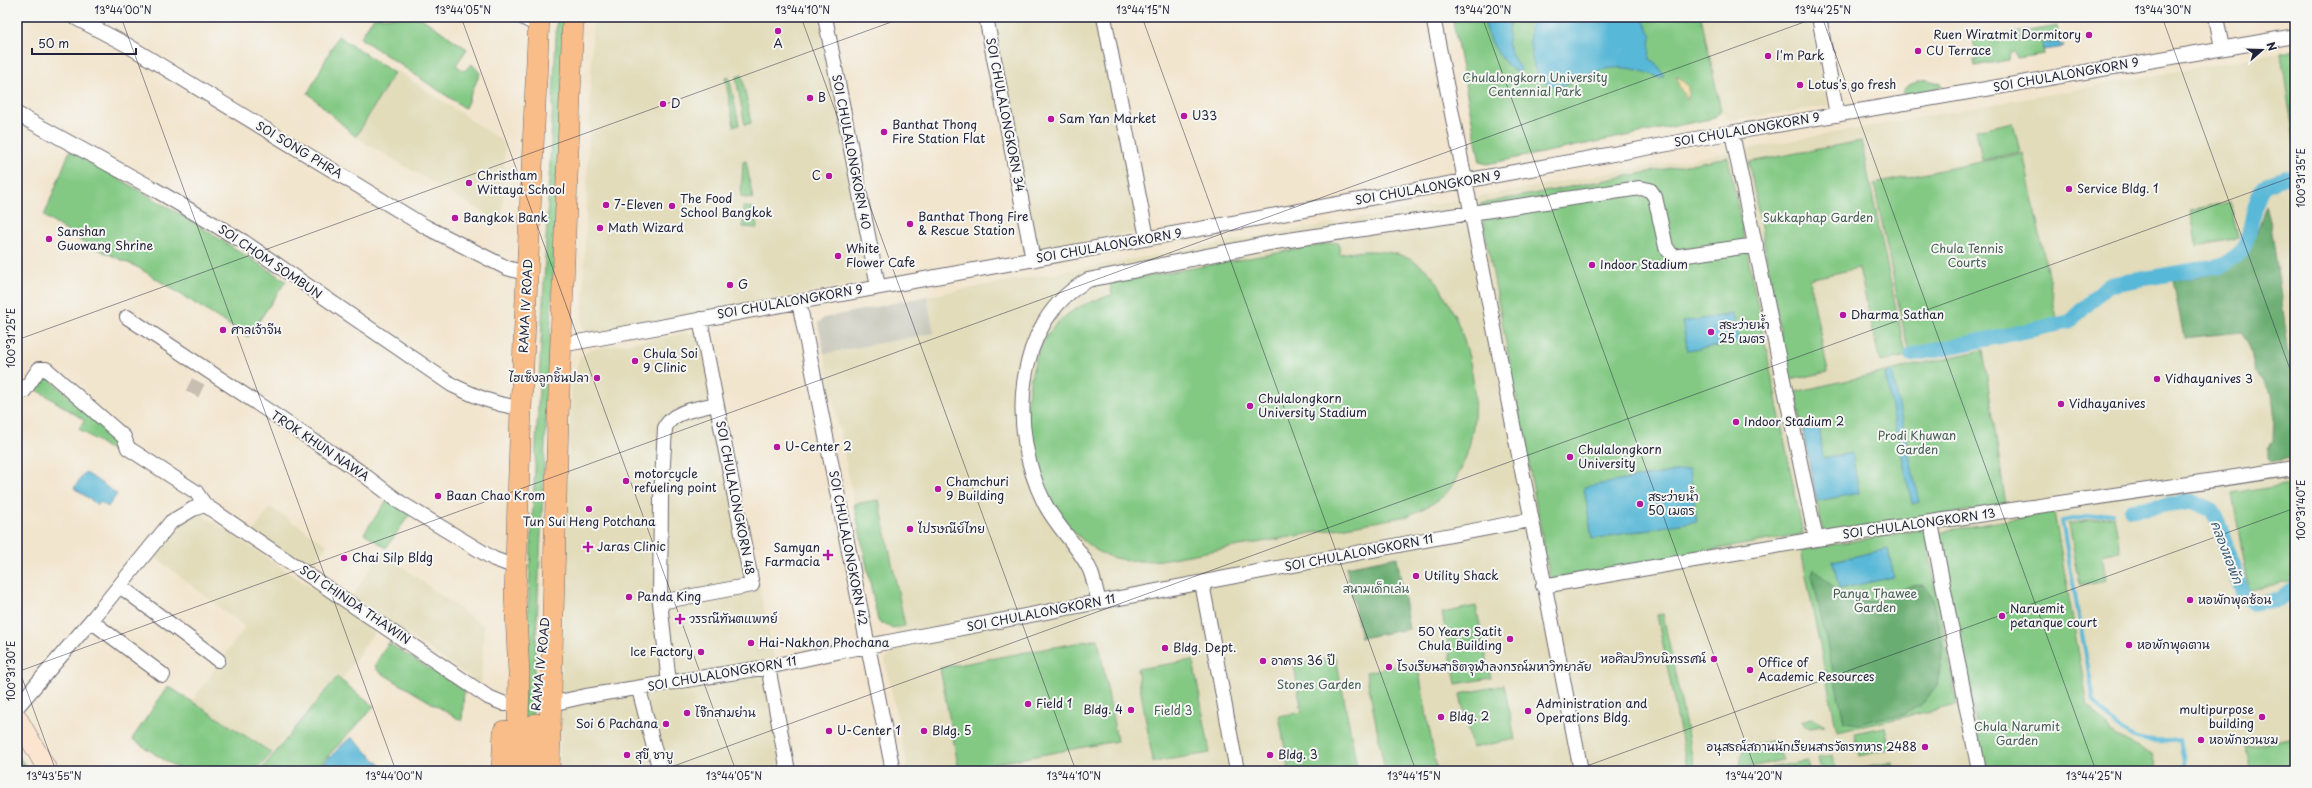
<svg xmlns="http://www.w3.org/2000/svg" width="2312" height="788" font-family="'Playpen Sans','Playpen Sans Thai',sans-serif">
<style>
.built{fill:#e2dcba}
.industrial{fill:#c5c5b8}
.green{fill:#83c984;stroke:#527660}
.forest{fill:#6aad72;stroke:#466856}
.sand{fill:#eeda9e;stroke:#887e6c}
.water{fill:#59b8d7;stroke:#3e6d89}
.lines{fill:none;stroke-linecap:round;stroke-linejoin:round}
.stream{stroke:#59b8d7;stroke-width:4}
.canal{stroke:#59b8d7;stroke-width:15}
.minor-tunnel{stroke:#c8beb1;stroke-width:14;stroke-dasharray:14 7;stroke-linecap:butt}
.minor-casing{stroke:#6b666e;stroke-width:16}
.secondary-casing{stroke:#6b666e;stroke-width:20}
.primary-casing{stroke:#6b666e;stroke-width:22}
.minor{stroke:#fff;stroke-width:14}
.secondary{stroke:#fce5d0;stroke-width:19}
.primary{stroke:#f8bd89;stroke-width:21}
.ticks{fill:none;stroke:#22223b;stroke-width:1;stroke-opacity:0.45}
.poi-dot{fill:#b5179e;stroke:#f6f6f2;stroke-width:1.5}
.labels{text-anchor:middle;stroke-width:4;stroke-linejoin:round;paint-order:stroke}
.poi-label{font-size:12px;fill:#22223b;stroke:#f6f6f2;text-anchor:start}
.street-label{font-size:12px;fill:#22223b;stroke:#f6f6f2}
.park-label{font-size:12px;fill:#445c55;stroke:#f6f6f2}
.water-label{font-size:13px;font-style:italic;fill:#355672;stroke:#f6f6f2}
.neatline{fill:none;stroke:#22223b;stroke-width:1.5}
.ticks-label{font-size:10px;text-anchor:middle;fill:#22223b}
</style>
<rect width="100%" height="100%" fill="#f6f6f2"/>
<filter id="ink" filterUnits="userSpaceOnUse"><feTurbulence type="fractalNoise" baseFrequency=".025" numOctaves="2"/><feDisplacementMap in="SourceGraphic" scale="8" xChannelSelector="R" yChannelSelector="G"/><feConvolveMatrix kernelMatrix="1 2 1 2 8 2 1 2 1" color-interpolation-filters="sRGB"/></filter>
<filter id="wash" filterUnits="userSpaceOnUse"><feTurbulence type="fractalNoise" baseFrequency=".012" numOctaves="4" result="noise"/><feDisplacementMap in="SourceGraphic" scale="16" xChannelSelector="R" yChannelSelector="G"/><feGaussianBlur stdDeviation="0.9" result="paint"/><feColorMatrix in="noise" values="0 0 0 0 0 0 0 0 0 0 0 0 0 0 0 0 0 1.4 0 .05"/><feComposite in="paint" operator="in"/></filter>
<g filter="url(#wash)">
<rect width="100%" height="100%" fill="#f2e5ce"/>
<!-- built -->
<path class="built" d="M593,17H819L872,281L594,334L582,329Z
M988,17H1101L1144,231L1035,250Z
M1701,17H1809L1828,106L1730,120L1721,111Z
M2295,50V771H908L885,660L892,652L900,650L897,636L895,627L891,628L878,621L824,354L934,333L927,296Z
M396,70L505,143L502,224L356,137Z
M707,330L797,771H558L571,390L579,359L589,350Z
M270,507L327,545L309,571L253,533Z
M200,513L375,631L343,678L336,677L272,753L192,701L245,627L155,557L182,522Z
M381,551L484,627L481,685L352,596Z"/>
<!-- industrial -->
<path class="industrial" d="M927,296L934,333L824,354L818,323L824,318Z"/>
<!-- green -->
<path class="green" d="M374,17H420L467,49L456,65L464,71L472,64L480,73L465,108L360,38Z
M557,17H565L530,771H520Z
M1452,17H1701L1721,111L1715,118L1487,164L1480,162Z
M2057,26L2059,41L2042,43L2044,54L2017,58L2015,51L2010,52L2009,60L1974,66L1973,59H1977L1974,40Z
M338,36L394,73L356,137L308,93Z
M2295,50V147L2281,53Z
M742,75L751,123L745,125L736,77Z
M729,77L739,125L734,126L725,78Z
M1927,80L1940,83L1943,87L1904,95L1902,92C1907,83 1917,82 1927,80Z
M2013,122L2020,152L1982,160L1976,130Z
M1861,141L1906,356L1880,362L1859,268L1809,279L1828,372L1789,380L1749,162Z
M70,150L185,217L286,281L248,337L139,268L82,242L44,216Z
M2023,153L2057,319L1908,350L1874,184Z
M1728,157L1803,534L1550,579L1480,204Z
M746,161L753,199L741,197L743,162Z
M2230,202L2238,238L2197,246L2190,210Z
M743,207L754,208L757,228L743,227Z
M1338,242L1340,254C1369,249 1399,248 1424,268C1437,278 1445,296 1452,310C1479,366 1486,436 1449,490C1440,502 1421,509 1408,516L1161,560C1139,562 1115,562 1096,550C1071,534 1049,504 1039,477C1034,465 1027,426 1027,414C1027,392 1033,359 1044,341C1060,313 1084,303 1112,295L1110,283Z
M1983,350L2006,505L1823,533L1795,392Z
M44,374L120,441L126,454L120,456L79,429L84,420L39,391L35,387Z
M2295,483V581L2249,589L2232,494Z
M388,499L410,514L386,548L364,533Z
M879,500L905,626L891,628L878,621L854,504Z
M2054,512L2088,706L2116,737L2152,754L2157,771H1985L1938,532Z
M2114,516L2120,551L2102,555L2106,580L2080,585L2069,524Z
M1925,529L1957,705L1837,732L1801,550Z
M1476,606L1491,678L1456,684L1442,613Z
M1663,614L1695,771H1688L1657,615Z
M1098,639L1117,741L959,770L940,668Z
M388,643L464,690L462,721L378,671L375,665Z
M1336,657L1358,771H1289L1279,716L1302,712L1294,665Z
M1193,660L1210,753L1153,762L1137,669Z
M1417,662L1437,771H1385L1366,672Z
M337,677L374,707L314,771H260Z
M1504,685L1515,739L1472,748L1460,694Z
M168,686L272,753L256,771H181L132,739Z
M1811,718L1825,726L1809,728L1801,721Z
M1885,727L1890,749L1859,756L1854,733Z
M2295,738V771H2251L2246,748Z
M1771,741L1777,746L1783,760L1741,769L1740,757L1745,747Z
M17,755L30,771H17Z
M1833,755L1836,771H1821L1818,758Z
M1807,761L1809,771H1771L1770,768Z
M1892,762L1893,771H1861V769Z"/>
<!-- forest -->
<path class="forest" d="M2266,206L2271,225L2295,397V457L2271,462L2268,458V448L2273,441L2274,413L2272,394L2255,371L2250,348L2241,332L2184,338L2173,281C2201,276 2234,275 2250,247C2257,235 2261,219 2266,206Z
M1397,557L1409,629L1361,638L1346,567Z
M1814,569L1847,599L1870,602L1910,586L1924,585L1932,596L1943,648L1937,686L1921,705L1902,715L1876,719L1859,724L1844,722L1812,575Z"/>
<!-- sand -->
<path class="sand" d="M1677,76L1688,86V100C1682,93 1677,85 1677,76Z"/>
<!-- water -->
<path class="water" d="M1485,17H1511C1505,39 1508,52 1521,70L1519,73C1504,69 1483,32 1485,17Z
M1530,17H1555L1574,21L1591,17H1642L1651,36L1649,59L1659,67L1664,76L1660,78C1641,69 1621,65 1601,70C1588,74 1576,82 1564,85C1527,93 1529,38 1530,17Z
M2059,41L2060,45H2063L2064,47L2043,50L2042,43Z
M1733,314L1739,342L1688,351L1682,322Z
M1892,372L1919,502L1912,504L1885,374Z
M1819,424L1823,458L1852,453L1859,493L1817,501L1802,427Z
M1689,469L1697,521L1592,539L1584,487Z
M85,472L117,494L108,507L101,502L98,505L74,488Z
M1888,549L1894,577L1839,589L1833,561Z
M351,737L387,771L316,770Z"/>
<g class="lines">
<!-- stream -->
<path class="stream" d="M2112,513L2062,521L2094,701C2121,734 2136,746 2180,740L2186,771"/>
<!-- canal -->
<path class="canal" d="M1911,355L2069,322L2108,285L2222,265C2255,248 2245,234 2256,204C2258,200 2259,193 2261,190C2268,181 2285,178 2295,175
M2131,510L2191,501L2212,510L2220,527L2244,596L2253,603L2280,599L2295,589"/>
</g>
</g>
<g filter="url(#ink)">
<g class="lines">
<!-- minor-tunnel -->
<path class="minor-tunnel" d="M192,394L205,368"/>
<!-- minor casing -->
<g class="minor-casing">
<path id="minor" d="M74,17L127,45L426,227L507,268L528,274
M522,17L539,26
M825,17L878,286
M986,17L1033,260
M1104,17L1147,238
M1433,17L1581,771
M1819,17L1837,115
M2216,17L2222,48
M17,114L154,189L244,242L452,385C475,396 495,405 521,408
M1732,133L1816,539
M799,302L893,771
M127,317L359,471L401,503L494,559L516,567
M561,345L1712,136L2295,36
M17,392L24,391L39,369H46L124,437L128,448L196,492L205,505L488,697L505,704
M1931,523L1979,771
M1202,583L1237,771
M120,586L218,660
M1543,586L1816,539L2295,468
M660,602L752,585L700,319
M1099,602C1096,591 1094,580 1090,570C1079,546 1056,527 1044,502C1009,432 1012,322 1088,280L1275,242L1640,188L1650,190L1655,197L1666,247L1673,257L1756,245
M91,621L163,675
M768,667L788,771
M669,683L660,602L661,498L665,428C671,411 701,408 716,404
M639,689L660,771
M551,704L586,696L768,667L841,651L1530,520
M17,707L95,616L171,522L193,509L205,505"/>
</g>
<!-- secondary casing -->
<g class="secondary-casing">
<path id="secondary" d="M17,717L48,771"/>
</g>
<!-- primary casing -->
<g class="primary-casing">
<path id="primary" d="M502,771L504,731
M517,771L519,674L515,595L521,408L539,17
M534,771L536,724
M549,771L558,419L573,17"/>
</g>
<!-- minor -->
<use href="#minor" class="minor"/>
<!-- secondary -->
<use href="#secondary" class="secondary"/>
<!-- primary -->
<use href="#primary" class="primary"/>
</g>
</g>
<!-- ticks -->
<path class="ticks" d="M121,17L396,771M461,17L736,771M801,17L1076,771M1142,17L1416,771M1482,17L1756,771M1822,17L2096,771M2162,17L2295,383M17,340L905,17M17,664L56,771M17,672L1818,17M660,771L2295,176M1573,771L2295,508"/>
<!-- markers -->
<g class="poi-dot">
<circle cx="778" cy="31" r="4"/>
<circle cx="2089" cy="35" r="4"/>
<circle cx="1918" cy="51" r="4"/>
<circle cx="1768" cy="56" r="4"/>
<circle cx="1800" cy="85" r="4"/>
<circle cx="810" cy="98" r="4"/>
<circle cx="663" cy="104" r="4"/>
<circle cx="1184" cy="116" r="4"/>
<circle cx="1051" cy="119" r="4"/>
<circle cx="884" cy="132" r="4"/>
<circle cx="829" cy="176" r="4"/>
<circle cx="469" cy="183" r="4"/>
<circle cx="2069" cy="189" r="4"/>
<circle cx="606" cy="205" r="4"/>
<circle cx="672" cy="206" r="4"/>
<circle cx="455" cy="218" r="4"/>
<circle cx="910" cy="224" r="4"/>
<circle cx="600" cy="228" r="4"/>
<circle cx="49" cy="239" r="4"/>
<circle cx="838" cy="256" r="4"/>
<circle cx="1592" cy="265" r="4"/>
<circle cx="730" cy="285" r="4"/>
<circle cx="1843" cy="315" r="4"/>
<circle cx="223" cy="330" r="4"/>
<circle cx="1711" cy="332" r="4"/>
<circle cx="635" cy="361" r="4"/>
<circle cx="597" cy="378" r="4"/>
<circle cx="2157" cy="379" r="4"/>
<circle cx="2061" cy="404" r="4"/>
<circle cx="1250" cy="406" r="4"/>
<circle cx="1736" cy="422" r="4"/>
<circle cx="777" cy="447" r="4"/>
<circle cx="1570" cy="457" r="4"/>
<circle cx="626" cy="481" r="4"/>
<circle cx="938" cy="489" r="4"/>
<circle cx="438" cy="496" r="4"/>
<circle cx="1640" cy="504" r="4"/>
<circle cx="589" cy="509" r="4"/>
<circle cx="910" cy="529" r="4"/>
<path d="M586 541h4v4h4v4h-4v4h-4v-4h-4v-4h4z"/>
<path d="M826 549h4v4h4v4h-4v4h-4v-4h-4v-4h4z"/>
<circle cx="344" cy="558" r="4"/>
<circle cx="1416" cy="576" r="4"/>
<circle cx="629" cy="597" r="4"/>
<circle cx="2190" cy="600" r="4"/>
<circle cx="2002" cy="616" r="4"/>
<path d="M678 613h4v4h4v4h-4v4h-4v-4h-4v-4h4z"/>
<circle cx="1510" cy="639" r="4"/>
<circle cx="751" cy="643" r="4"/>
<circle cx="2129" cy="645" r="4"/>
<circle cx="1165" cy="648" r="4"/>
<circle cx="701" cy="652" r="4"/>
<circle cx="1714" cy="659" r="4"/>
<circle cx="1263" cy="661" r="4"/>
<circle cx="1389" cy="667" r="4"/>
<circle cx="1750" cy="670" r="4"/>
<circle cx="1028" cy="704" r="4"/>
<circle cx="1131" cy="710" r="4"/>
<circle cx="1528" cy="711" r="4"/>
<circle cx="687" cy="713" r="4"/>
<circle cx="1441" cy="717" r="4"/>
<circle cx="2262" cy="717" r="4"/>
<circle cx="666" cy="724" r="4"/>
<circle cx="829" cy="731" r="4"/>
<circle cx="924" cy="731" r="4"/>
<circle cx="2201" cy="740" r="4"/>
<circle cx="1925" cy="747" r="4"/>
<circle cx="627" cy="755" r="4"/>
<circle cx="1270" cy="755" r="4"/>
</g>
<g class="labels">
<!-- poi labels -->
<g class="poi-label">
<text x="2081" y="39" text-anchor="end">Ruen Wiratmit Dormitory</text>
<text x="778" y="48" text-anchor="middle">A</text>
<text x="1926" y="55">CU Terrace</text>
<text x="1776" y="60">I'm Park</text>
<text x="1808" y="89">Lotus's go fresh</text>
<text x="818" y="102">B</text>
<text x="671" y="108">D</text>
<text x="1192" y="120">U33</text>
<text x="1059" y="123">Sam Yan Market</text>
<text x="892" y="129">Banthat Thong<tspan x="892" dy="14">Fire Station Flat</tspan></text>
<text x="477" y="180">Christham<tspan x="477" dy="14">Wittaya School</tspan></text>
<text x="821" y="180" text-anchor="end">C</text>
<text x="2077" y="193">Service Bldg. 1</text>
<text x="680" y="203">The Food<tspan x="680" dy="14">School Bangkok</tspan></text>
<text x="614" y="209">7-Eleven</text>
<text x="918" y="221">Banthat Thong Fire<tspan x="918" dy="14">&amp; Rescue Station</tspan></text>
<text x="463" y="222">Bangkok Bank</text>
<text x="608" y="232">Math Wizard</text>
<text x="57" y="236">Sanshan<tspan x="57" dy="14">Guowang Shrine</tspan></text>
<text x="846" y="253">White<tspan x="846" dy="14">Flower Cafe</tspan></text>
<text x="1600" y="269">Indoor Stadium</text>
<text x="738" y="289">G</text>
<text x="1851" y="319">Dharma Sathan</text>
<text x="1719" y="329">สระว่ายน้ำ<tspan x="1719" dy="14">25 เมตร</tspan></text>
<text x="231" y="334">ศาลเจ้าจีน</text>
<text x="643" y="358">Chula Soi<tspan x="643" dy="14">9 Clinic</tspan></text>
<text x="589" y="382" text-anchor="end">ไฮเซ็งลูกชิ้นปลา</text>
<text x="2165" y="383">Vidhayanives 3</text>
<text x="1258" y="403">Chulalongkorn<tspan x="1258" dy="14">University Stadium</tspan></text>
<text x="2069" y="408">Vidhayanives</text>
<text x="1744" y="426">Indoor Stadium 2</text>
<text x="785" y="451">U-Center 2</text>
<text x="1578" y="454">Chulalongkorn<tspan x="1578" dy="14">University</tspan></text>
<text x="634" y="478">motorcycle<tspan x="634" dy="14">refueling point</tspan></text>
<text x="946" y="486">Chamchuri<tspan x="946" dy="14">9 Building</tspan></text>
<text x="446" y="500">Baan Chao Krom</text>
<text x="1648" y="501">สระว่ายน้ำ<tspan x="1648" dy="14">50 เมตร</tspan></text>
<text x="589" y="526" text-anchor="middle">Tun Sui Heng Potchana</text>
<text x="918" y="533">ไปรษณีย์ไทย</text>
<text x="597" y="551">Jaras Clinic</text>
<text x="820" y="552" text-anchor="end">Samyan<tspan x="820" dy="14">Farmacia</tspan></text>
<text x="352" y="562">Chai Silp Bldg</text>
<text x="1424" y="580">Utility Shack</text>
<text x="637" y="601">Panda King</text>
<text x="2198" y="604">หอพักพุดซ้อน</text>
<text x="2010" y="613">Naruemit<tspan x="2010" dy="14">petanque court</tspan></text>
<text x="689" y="623">วรรณีทันตแพทย์</text>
<text x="1502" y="636" text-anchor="end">50 Years Satit<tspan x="1502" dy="14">Chula Building</tspan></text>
<text x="759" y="647">Hai-Nakhon Phochana</text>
<text x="2137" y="649">หอพักพุดตาน</text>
<text x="1173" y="652">Bldg. Dept.</text>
<text x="693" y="656" text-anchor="end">Ice Factory</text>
<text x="1706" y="663" text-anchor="end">หอศิลปวิทยนิทรรศน์</text>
<text x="1271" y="665">อาคาร 36 ปี</text>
<text x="1758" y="667">Office of<tspan x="1758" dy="14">Academic Resources</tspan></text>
<text x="1397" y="671">โรงเรียนสาธิตจุฬาลงกรณ์มหาวิทยาลัย</text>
<text x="1036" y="708">Field 1</text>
<text x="1536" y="708">Administration and<tspan x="1536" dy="14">Operations Bldg.</tspan></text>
<text x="1123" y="714" text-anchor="end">Bldg. 4</text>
<text x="2254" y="714" text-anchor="end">multipurpose<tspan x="2254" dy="14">building</tspan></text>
<text x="695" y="717">โจ๊กสามย่าน</text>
<text x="1449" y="721">Bldg. 2</text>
<text x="658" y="728" text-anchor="end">Soi 6 Pachana</text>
<text x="837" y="735">U-Center 1</text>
<text x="932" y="735">Bldg. 5</text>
<text x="2209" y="744">หอพักชวนชม</text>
<text x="1917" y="751" text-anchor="end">อนุสรณ์สถานนักเรียนสารวัตรทหาร 2488</text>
<text x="635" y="759">สุขี ชาบู</text>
<text x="1278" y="759">Bldg. 3</text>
</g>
<!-- street labels -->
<g class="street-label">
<text transform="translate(2066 75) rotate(-10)" y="4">SOI CHULALONGKORN 9</text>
<text transform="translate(1005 115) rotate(79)" y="4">SOI CHULALONGKORN 34</text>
<text transform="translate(1747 130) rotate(-10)" y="4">SOI CHULALONGKORN 9</text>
<text transform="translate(299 150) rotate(31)" y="4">SOI SONG PHRA</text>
<text transform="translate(851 152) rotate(79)" y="4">SOI CHULALONGKORN 40</text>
<text transform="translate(1428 188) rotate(-10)" y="4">SOI CHULALONGKORN 9</text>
<text transform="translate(1109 246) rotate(-10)" y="4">SOI CHULALONGKORN 9</text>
<text transform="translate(270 262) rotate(34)" y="4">SOI CHOM SOMBUN</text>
<text transform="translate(790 302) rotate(-10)" y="4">SOI CHULALONGKORN 9</text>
<text transform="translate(526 306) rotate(-87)" y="4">RAMA IV ROAD</text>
<text transform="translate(320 446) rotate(34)" y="4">TROK KHUN NAWA</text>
<text transform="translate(735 498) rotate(79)" y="4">SOI CHULALONGKORN 48</text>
<text transform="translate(1919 524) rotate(-8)" y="4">SOI CHULALONGKORN 13</text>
<text transform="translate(848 548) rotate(79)" y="4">SOI CHULALONGKORN 42</text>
<text transform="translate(1359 553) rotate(-11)" y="4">SOI CHULALONGKORN 11</text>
<text transform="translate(355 605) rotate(34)" y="4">SOI CHINDA THAWIN</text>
<text transform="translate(1041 613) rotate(-11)" y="4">SOI CHULALONGKORN 11</text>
<text transform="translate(541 664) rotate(-84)" y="4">RAMA IV ROAD</text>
<text transform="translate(722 674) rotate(-10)" y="4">SOI CHULALONGKORN 11</text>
</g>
<!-- park labels -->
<g class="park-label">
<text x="1535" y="82">Chulalongkorn University<tspan x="1535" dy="14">Centennial Park</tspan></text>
<text x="1818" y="222">Sukkaphap Garden</text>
<text x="1967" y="253">Chula Tennis<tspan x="1967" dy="14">Courts</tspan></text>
<text x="1917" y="440">Prodi Khuwan<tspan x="1917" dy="14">Garden</tspan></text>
<text x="1376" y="593">สนามเด็กเล่น</text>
<text x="1875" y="598">Panya Thawee<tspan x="1875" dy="14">Garden</tspan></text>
<text x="1319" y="689">Stones Garden</text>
<text x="1173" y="715">Field 3</text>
<text x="2017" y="731">Chula Narumit<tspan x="2017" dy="14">Garden</tspan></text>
</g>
<!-- water labels -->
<g class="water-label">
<text transform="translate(2227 552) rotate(69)" y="5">คลองหอพัก</text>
</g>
</g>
<!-- margin -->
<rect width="2312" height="788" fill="none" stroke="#f6f6f2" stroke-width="44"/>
<!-- north arrow -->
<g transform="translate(2262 50) rotate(70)" stroke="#f6f6f2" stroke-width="3" paint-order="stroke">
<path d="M0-3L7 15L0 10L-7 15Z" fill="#22223b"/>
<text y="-6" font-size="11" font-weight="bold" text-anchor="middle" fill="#22223b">N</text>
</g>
<!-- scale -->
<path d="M32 48v6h104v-6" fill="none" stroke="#22223b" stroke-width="2"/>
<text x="38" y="48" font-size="12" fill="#22223b" stroke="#f6f6f2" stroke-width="3" paint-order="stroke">50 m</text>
<rect x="22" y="22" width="2268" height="744" class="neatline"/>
<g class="ticks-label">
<text x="123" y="14">13°44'00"N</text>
<text x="463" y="14">13°44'05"N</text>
<text x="803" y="14">13°44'10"N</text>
<text x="1143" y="14">13°44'15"N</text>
<text x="1483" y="14">13°44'20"N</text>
<text x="1823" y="14">13°44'25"N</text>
<text x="2163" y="14">13°44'30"N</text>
<text transform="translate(2301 178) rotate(-90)" y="4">100°31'35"E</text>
<text transform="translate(11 338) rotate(-90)" y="4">100°31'25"E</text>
<text transform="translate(2301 510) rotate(-90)" y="4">100°31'40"E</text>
<text transform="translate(11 671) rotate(-90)" y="4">100°31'30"E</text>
<text x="54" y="780">13°43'55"N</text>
<text x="394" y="780">13°44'00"N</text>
<text x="734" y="780">13°44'05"N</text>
<text x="1074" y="780">13°44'10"N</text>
<text x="1414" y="780">13°44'15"N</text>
<text x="1754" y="780">13°44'20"N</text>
<text x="2094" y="780">13°44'25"N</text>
</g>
</svg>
